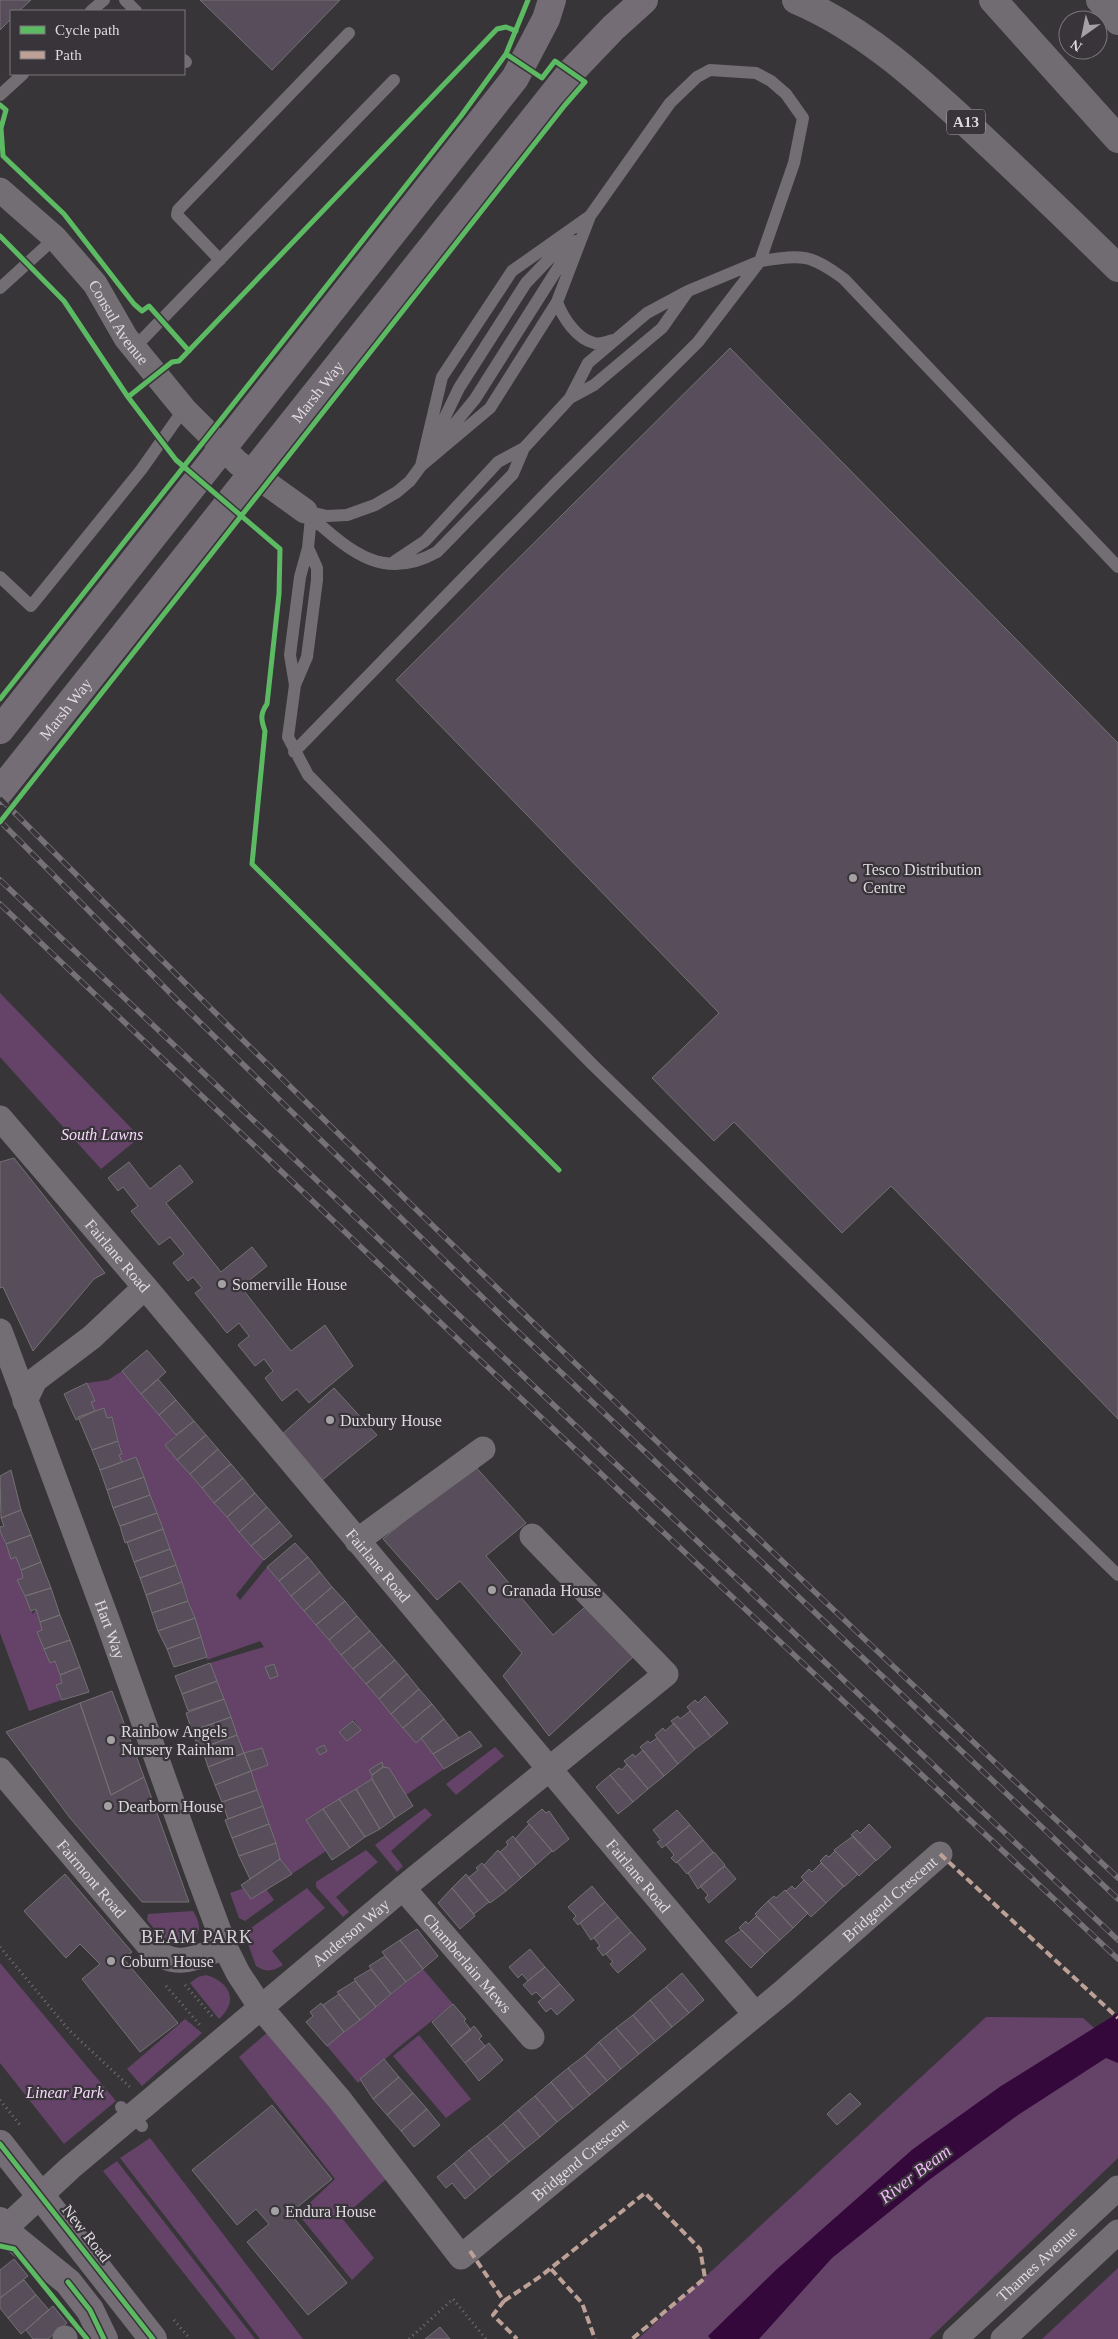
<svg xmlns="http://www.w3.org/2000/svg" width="1118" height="2339" font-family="Georgia,serif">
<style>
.green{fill:#654369;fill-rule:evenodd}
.water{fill:#35083c}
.building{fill:#584d5a;stroke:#737173}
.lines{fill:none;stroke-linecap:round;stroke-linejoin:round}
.path{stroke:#737074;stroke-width:3;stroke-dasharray:1 4;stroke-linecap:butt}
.service{stroke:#736d74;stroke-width:12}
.minor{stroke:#736d74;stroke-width:25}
.primary{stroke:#746d76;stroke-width:28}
.trunk{stroke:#716c72;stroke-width:28}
.rail-casing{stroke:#757176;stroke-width:5.5}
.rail{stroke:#383439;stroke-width:4;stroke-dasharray:11;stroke-linecap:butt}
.quiet{stroke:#bda197;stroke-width:4;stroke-dasharray:8 4;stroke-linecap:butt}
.cycleway-casing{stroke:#383439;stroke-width:8}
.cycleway{stroke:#5cba63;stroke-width:5}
.poi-dot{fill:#a4a1a4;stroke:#383439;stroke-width:2}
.labels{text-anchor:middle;stroke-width:4.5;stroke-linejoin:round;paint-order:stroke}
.shield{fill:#383439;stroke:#aca9ac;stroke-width:1}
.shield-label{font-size:15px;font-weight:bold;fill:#dedbde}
.street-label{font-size:16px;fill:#dedbde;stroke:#383439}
.poi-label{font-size:16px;fill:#dedbde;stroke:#383439;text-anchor:start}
.park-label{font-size:16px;font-style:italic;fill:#f6d8fa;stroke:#383439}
.neighbourhood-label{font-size:18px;letter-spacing:1px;fill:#d6d1d6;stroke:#383439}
.water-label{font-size:18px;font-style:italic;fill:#f1b7f9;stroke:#383439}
</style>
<rect width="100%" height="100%" fill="#373538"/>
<!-- green -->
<path class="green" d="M0,993L140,1137L101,1169L0,1057Z
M122,1371L176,1435L165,1445L264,1560L236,1595L240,1600L267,1567L415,1742L421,1738L444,1769L406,1795L372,1779L306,1820L326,1851L292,1874L280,1859L263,1806L210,1663L264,1647L260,1641L207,1660L195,1618L136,1457L122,1462L119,1455L122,1453L112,1417L107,1418L95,1411L91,1402L95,1400L87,1383L108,1380ZM354,1720L361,1730L347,1741L339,1732Z
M0,1531L11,1558L16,1557L23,1578L17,1580L33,1614L36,1609L42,1630L37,1632L50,1663L55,1661L62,1683L56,1685L62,1700L29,1711L0,1633Z
M495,1747L504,1756L456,1795L446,1784Z
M425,1808L432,1815L391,1851L403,1866L397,1872L375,1845Z
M366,1850L378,1862L336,1897L349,1912L343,1917L316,1887V1882Z
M244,1888L251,1899L266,1889L274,1900L245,1921L239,1918L230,1893Z
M307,1888L325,1908L272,1951L283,1965C273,1971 267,1973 256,1966L244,1933Z
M193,1911C196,1916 200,1923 199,1930C195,1943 174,1945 164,1939C158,1934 152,1926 147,1920L148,1914Z
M0,1963L116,2101L64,2144L0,2063Z
M423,1969L453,2004L399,2047L358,2083L327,2046Z
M206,1975C230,1982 239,2001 219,2019L190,1983L198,1977Z
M986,2017L1083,2018L1118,2049V2158L929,2339H638Z
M185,2019L202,2033L142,2086L127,2069Z
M268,2032L392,2174L342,2218L374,2258L352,2280L298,2214L335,2179L239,2057Z
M419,2035L471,2099L446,2118L393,2056Z
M150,2138L303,2339H260L120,2158Z
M117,2161L255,2339H236L103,2171Z
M1118,2268V2339H1042Z"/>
<!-- water -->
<path class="water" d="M1118,2013V2063L1106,2058L1018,2115L929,2180L832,2258L759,2339H711L708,2336L777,2269L913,2149L1001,2086Z"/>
<!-- building -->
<path class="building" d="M0,0H31L19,11H11V19L0,30Z
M200,0H340L272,70Z
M730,348L1118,743V1419L891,1186L842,1233L734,1122L714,1141L652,1078L719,1013L396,680Z
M14,1158L105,1273L94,1279L33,1351L3,1287L0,1288V1162Z
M129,1162L150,1189L180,1165L193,1182L166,1203L221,1272L252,1247L267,1266L241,1287L291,1351L325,1325L353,1366L309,1403L297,1389L282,1401L265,1378L273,1371L264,1359L255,1366L238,1345L249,1336L239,1323L227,1333L195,1293L202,1288L193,1277L188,1281L173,1263L184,1254L170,1237L159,1245L131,1211L138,1206L123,1187L118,1191L108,1178Z
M147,1350L166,1372L141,1394L122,1371Z
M158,1379L176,1400L159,1415L141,1394Z
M87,1383L95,1401L91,1402L95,1411L76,1420L64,1394Z
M334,1388L377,1435L321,1481L280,1436Z
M176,1400L194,1421L176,1435L159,1415Z
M104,1408L107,1418L112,1417L118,1441L92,1450L78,1417Z
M194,1421L206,1435L177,1460L165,1445Z
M206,1435L218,1449L190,1474L177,1460Z
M118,1441L122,1454L119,1455L122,1462L100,1470L92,1450Z
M218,1449L231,1464L202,1488L190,1474Z
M136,1457L144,1477L107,1490L100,1470Z
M231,1464L243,1478L214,1503L202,1488Z
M473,1464L526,1523L486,1556L553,1635L585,1607L633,1657L549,1736L503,1676L522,1653L460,1581L437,1600L383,1539Z
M11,1470L21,1510L1,1518L0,1476Z
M144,1477L150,1495L113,1508L107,1490Z
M243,1478L255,1493L227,1517L214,1503Z
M255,1493L267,1507L239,1532L227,1517Z
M150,1495L157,1513L120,1526L113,1508Z
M267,1507L280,1522L251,1546L239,1532Z
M21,1510L31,1535L6,1544L0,1531V1527L4,1526L1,1518Z
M157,1513L163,1529L125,1543L120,1526Z
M280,1522L292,1536L264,1560L251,1546Z
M163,1529L170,1549L134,1562L127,1542Z
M31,1535L41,1562L21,1570L16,1557L11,1559L6,1544Z
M295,1543L308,1557L279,1581L267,1567Z
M170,1549L176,1565L140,1578L134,1562Z
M308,1557L320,1572L291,1596L279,1581Z
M41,1562L51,1588L25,1596L17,1580L23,1578L21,1570Z
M176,1565L182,1582L146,1595L140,1578Z
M320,1572L332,1587L304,1611L291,1596Z
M182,1582L188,1601L152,1613L146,1595Z
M332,1587L345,1601L316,1625L304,1611Z
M51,1588L60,1615L40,1622L36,1609L31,1611L25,1596Z
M188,1601L195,1618L158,1631L152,1613Z
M345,1601L357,1616L329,1640L316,1625Z
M60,1615L70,1640L44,1649L37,1632L42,1630L40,1622Z
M357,1616L370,1631L341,1655L329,1640Z
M195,1618L201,1637L167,1649L158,1631Z
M370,1631L382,1645L353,1669L341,1655Z
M201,1637L207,1657L174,1667L167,1649Z
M70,1640L80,1667L60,1675L55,1661L50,1663L44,1649Z
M382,1645L395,1660L366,1684L353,1669Z
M395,1660L407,1674L379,1699L366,1684Z
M210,1663L217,1681L182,1694L175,1676Z
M274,1664L278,1676L270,1679L265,1667Z
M80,1667L89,1692L62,1700L56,1685L62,1683L60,1675Z
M407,1674L419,1689L391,1714L379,1699Z
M217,1681L224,1699L188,1711L182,1694Z
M419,1689L432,1704L403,1728L391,1714Z
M112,1691L144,1777L111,1795L80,1703Z
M705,1696L728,1723L711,1737L687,1707L695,1700L698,1703Z
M224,1699L231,1717L192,1731L186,1713Z
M80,1703L111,1795L144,1777L189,1902H142L70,1818L6,1732Z
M432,1704L444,1719L416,1743L403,1728Z
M690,1711L711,1737L695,1749L671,1721L678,1716L680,1719Z
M231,1717L237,1735L199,1749L192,1731Z
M444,1719L459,1738L433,1754L421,1738Z
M353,1721L361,1730L347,1741L339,1732Z
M674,1723L695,1749L678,1764L655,1735L663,1728L665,1731Z
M470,1731L482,1746L444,1769L433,1754Z
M237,1735L244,1753L208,1767L202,1748Z
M657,1738L678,1764L664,1776L640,1747L648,1741L650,1743Z
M324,1745L327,1751L320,1755L316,1749Z
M262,1748L268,1765L251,1771L244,1753Z
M643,1750L664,1776L648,1789L624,1761L633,1754L635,1757Z
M244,1753L251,1771L215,1785L208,1767Z
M382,1762L383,1767L372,1775L369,1770Z
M627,1764L648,1789L633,1802L610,1775L619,1768L622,1770Z
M383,1767L389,1768L413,1806L395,1818L372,1779V1775Z
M251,1771L257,1790L222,1802L215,1785Z
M610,1775L633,1802L618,1814L596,1787Z
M372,1779L395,1818L380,1829L356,1789Z
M356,1789L380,1829L365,1837L339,1799Z
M257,1790L263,1806L228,1819L222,1802Z
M339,1799L365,1837L350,1848L323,1809Z
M263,1806L269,1824L232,1838L225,1820Z
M323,1809L350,1848L332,1860L306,1820Z
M542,1809L546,1813L549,1811L569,1839L553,1852L527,1822Z
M677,1810L690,1825L662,1848L657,1842L661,1840L653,1830Z
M269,1824L276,1843L239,1856L232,1838Z
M529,1824L552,1851L536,1865L515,1839Z
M869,1824L891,1847L876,1861L851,1835L857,1830L860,1833Z
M690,1825L703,1840L676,1863L671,1858L674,1855L666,1845Z
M513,1836L536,1865L521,1878L500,1852L508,1845L506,1842Z
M853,1836L876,1860L859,1876L834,1850Z
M703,1840L713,1852L687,1874L677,1862Z
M276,1843L280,1859L250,1879L239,1856Z
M498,1850L521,1878L506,1891L484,1865Z
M835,1851L858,1874L844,1887L820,1861L826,1855L829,1857Z
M714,1852L725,1865L698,1889L688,1873Z
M280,1859L292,1874L251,1899L241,1885Z
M482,1863L506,1891L490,1903L468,1878L478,1870L476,1868Z
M821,1863L844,1886L826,1903L801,1877L809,1869L812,1872Z
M725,1866L736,1879L709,1903L705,1898L708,1895L700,1886Z
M65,1874L132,1952L123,1958L178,2023L140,2052L82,1979L100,1964L80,1944L66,1958L24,1911Z
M466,1874L489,1902L474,1914L452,1888Z
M804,1880L826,1903L811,1917L786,1891L792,1886L795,1889Z
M592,1886L605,1902L578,1925L573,1919L576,1916L568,1907Z
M452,1888L475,1916L460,1929L438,1903Z
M785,1890L808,1913L793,1928L768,1901L774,1896L776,1898Z
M768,1901L793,1928L780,1940L755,1914Z
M605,1902L618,1917L591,1940L580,1923Z
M756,1916L780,1940L765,1954L739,1928L746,1921L748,1924Z
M618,1917L631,1932L603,1956L597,1948L600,1946L594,1938Z
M417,1929L438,1956L423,1969L400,1940Z
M742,1930L765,1954L751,1968L725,1941Z
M631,1932L646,1949L618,1973L610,1964L613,1962L606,1954Z
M400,1940L423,1969L406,1982L382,1952Z
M530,1949L545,1967L528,1981L522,1974L518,1978L509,1967Z
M385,1956L406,1982L391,1994L369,1966Z
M545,1967L560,1984L543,1999L536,1992L532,1995L523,1985Z
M371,1969L391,1994L376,2007L354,1979Z
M682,1973L704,2000L689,2013L666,1987Z
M355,1981L376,2007L360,2020L337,1992Z
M560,1984L574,2000L557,2015L551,2008L546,2012L538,2002Z
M666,1987L689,2013L672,2027L650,2000Z
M339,1994L360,2020L344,2032L323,2005Z
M650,2000L672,2027L655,2041L633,2015Z
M321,2003L344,2032L327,2046L306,2022L313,2016L310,2012Z
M453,2004L466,2019L464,2021L471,2030L451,2046L432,2022Z
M633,2015L655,2041L639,2054L616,2028Z
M474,2026L482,2036L479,2039L485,2046L465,2063L451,2046Z
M616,2028L639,2054L621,2069L599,2042Z
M599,2042L621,2069L607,2081L585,2055Z
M489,2043L503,2060L479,2081L465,2063Z
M585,2055L607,2081L590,2095L568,2068Z
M384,2059L399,2077L373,2099L360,2079Z
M568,2068L590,2095L573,2109L551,2082Z
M399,2077L413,2093L387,2115L373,2099Z
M551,2082L573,2109L557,2122L535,2096Z
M413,2093L427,2109L401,2131L387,2115Z
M850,2093L861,2104L837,2125L827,2114Z
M535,2096L557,2122L540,2137L518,2110Z
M272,2105L332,2179L290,2213L347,2283L308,2315L247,2242L269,2224L256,2209L237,2225L192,2170Z
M427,2109L440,2125L414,2147L401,2131Z
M518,2110L540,2137L525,2149L503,2123Z
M503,2123L525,2149L509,2162L487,2136Z
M487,2136L509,2162L491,2177L469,2150Z
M469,2150L491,2177L476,2190L454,2163Z
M454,2163L476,2190L465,2199L452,2183L446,2188L437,2177Z
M14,2259L28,2276L0,2298V2270Z
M24,2280L36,2295L8,2318L0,2308V2298Z
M36,2295L49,2310L21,2334L8,2318Z
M53,2306L67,2323L48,2339H33L26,2330Z
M440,2327L450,2339H425Z"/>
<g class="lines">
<!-- path -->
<path class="path" d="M0,1947L69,2030L130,2087
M185,1985L212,2016
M166,1986L200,2025
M0,2100L20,2125
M174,2320L190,2339
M409,2339L453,2299L486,2339"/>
<!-- service -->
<path class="service" d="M125,0L136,11
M91,11L104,0
M184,60L186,62
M0,95L23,74
M220,260L177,215L178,210L349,33
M0,288L55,238
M557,302C563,318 577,339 594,343C600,345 607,342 613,340
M134,348L394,80
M570,398L588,363L647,313L686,292
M438,444L475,399L575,241
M431,446L459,388L526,283L568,239
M421,466L490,408L557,302L590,216
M305,511L327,516L347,515L375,505L397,492L410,481L421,466L442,377L512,271L590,216L670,103L697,77L710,70L756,73L771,81L786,94L803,118L794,163L760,261L688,291L662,328L594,385L570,398L524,448L513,474L437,552C383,582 350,551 311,517
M307,513L311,517L308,548L300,577L290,655L295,685L288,737L308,775L593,1065L1118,1575
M395,561L425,541L498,462L524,448
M0,577L31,606L141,470L184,409
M295,685L307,657L317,580V568L308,548
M294,752L555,484L698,342L760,261C802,255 809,253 844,279L1118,567
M121,2107L142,2126"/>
<!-- minor -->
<g class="minor">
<path id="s1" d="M0,190L55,238L95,284L126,338L184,409L238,463L305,511"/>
<path id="s2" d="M0,1118L145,1287L755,2014"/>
<path id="s3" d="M0,1331L108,1622L196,1869L225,1947L238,1973L261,2008L339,2099L461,2257L783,1992L940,1854"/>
<path d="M25,1401L35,1380L92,1337L145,1287"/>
<path d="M357,1541L483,1449"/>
<path id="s4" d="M0,1770L150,1947C176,1971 196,1957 225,1947"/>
<path id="s5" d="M403,1888L532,2037"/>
<path id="s6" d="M0,2233L70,2168L403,1888L666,1674L532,1536"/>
<path d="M65,2339V2338"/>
<path id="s7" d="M955,2339L1118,2188"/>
<path d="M1003,2339L1118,2232"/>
</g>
<!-- primary -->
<g class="primary">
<path d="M0,730L515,78L546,19L552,0"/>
<path id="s8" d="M0,791L570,73L613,28L644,0"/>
<path d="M0,2144L153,2339"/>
<path d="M0,2221L4,2230L68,2282L90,2310L104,2339"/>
</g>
<!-- trunk -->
<path class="trunk" d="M796,0C865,29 923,83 978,134C1025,178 1072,223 1118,268
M993,0L1118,139
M1100,0L1118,21"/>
<!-- rail casing -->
<g class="rail-casing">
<path id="rail" d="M0,798C365,1166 740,1523 1118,1878
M0,821L180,1003L512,1326L1118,1899
M0,880L1118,1940
M0,904L464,1345L1118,1959"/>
</g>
<!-- rail -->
<use href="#rail" class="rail"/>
<!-- quiet -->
<path class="quiet" d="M940,1854L1118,2018
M470,2251L504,2301L493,2315L517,2339
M551,2269L582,2303L595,2339
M504,2301L541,2276L645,2193L700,2249L705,2278L632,2339"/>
<!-- cycleway casing -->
<g class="cycleway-casing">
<path id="cycleway" d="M0,105L6,110L1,128L3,156L64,214L134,304L142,311L149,306L189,351
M0,236L64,301L128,397L176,460L280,549L279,594L267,704C260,714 261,720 265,731L252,864L559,1170
M128,397L172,362L179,361L497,29L506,27L516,31
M0,699L461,116L506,54L528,0
M0,822L565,105L585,82L555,61L542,78L506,54
M0,2144L153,2339
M0,2246L14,2249L87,2339
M68,2282L90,2310L104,2339"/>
</g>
<!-- cycleway -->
<use href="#cycleway" class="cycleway"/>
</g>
<!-- markers -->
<g class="poi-dot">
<circle cx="853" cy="878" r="5"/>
<circle cx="222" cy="1284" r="5"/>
<circle cx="330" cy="1420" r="5"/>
<circle cx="492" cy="1590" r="5"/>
<circle cx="111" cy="1740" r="5"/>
<circle cx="108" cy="1806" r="5"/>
<circle cx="111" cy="1961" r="5"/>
<circle cx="275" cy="2211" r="5"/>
</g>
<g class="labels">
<!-- shield labels -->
<rect class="shield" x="947" y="109.5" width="38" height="25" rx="4"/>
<g class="shield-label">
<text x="966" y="127">A13</text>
</g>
<!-- street labels -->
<g class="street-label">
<text dy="6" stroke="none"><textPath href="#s1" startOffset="179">Consul Avenue</textPath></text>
<text dy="6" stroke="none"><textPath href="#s8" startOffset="510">Marsh Way</textPath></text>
<text dy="6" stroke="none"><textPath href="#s8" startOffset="105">Marsh Way</textPath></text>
<text dy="6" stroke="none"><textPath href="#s2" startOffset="181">Fairlane Road</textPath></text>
<text dy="6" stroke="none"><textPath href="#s2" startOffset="586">Fairlane Road</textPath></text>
<text dy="6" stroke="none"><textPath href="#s3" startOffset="318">Hart Way</textPath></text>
<text dy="6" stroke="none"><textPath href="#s2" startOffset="991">Fairlane Road</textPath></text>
<text dy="6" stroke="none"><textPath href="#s4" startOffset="142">Fairmont Road</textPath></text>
<text dy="6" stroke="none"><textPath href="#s3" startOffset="1605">Bridgend Crescent</textPath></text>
<text dy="6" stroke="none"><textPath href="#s6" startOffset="462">Anderson Way</textPath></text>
<text dy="6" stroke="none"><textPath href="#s5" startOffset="99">Chamberlain Mews</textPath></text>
<text dy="6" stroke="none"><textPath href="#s3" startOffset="1200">Bridgend Crescent</textPath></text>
<text transform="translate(87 2233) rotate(52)" y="6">New Road</text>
<text dy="6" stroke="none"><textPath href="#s7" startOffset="111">Thames Avenue</textPath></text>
</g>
<!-- poi labels -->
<g class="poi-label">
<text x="863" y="875">Tesco Distribution<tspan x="863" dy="18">Centre</tspan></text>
<text x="232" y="1290">Somerville House</text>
<text x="340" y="1426">Duxbury House</text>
<text x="502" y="1596">Granada House</text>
<text x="121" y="1737">Rainbow Angels<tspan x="121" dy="18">Nursery Rainham</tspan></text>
<text x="118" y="1812">Dearborn House</text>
<text x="121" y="1967">Coburn House</text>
<text x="285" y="2217">Endura House</text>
</g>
<!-- park labels -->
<g class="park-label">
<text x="102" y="1140">South Lawns</text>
<text x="65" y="2098">Linear Park</text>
</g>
<!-- neighbourhood labels -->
<g class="neighbourhood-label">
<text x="197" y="1943">BEAM PARK</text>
</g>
<!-- water labels -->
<g class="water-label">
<text transform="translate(915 2174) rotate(-37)" y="6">River Beam</text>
</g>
</g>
<!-- legend -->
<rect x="10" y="10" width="175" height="65" fill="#383439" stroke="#7a777b"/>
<rect x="20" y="26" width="25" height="8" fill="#5cba63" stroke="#7a777b"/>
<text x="55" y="35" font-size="15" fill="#dedbde">Cycle path</text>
<rect x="20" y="51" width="25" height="8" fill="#bda197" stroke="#7a777b"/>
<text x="55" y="60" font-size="15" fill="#dedbde">Path</text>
<!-- north arrow -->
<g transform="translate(1083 35) rotate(213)"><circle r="24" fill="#383439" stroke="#7a777b"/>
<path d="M0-4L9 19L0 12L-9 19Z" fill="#a4a1a4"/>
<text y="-8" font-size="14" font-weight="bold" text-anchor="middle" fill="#dedbde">N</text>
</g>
</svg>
